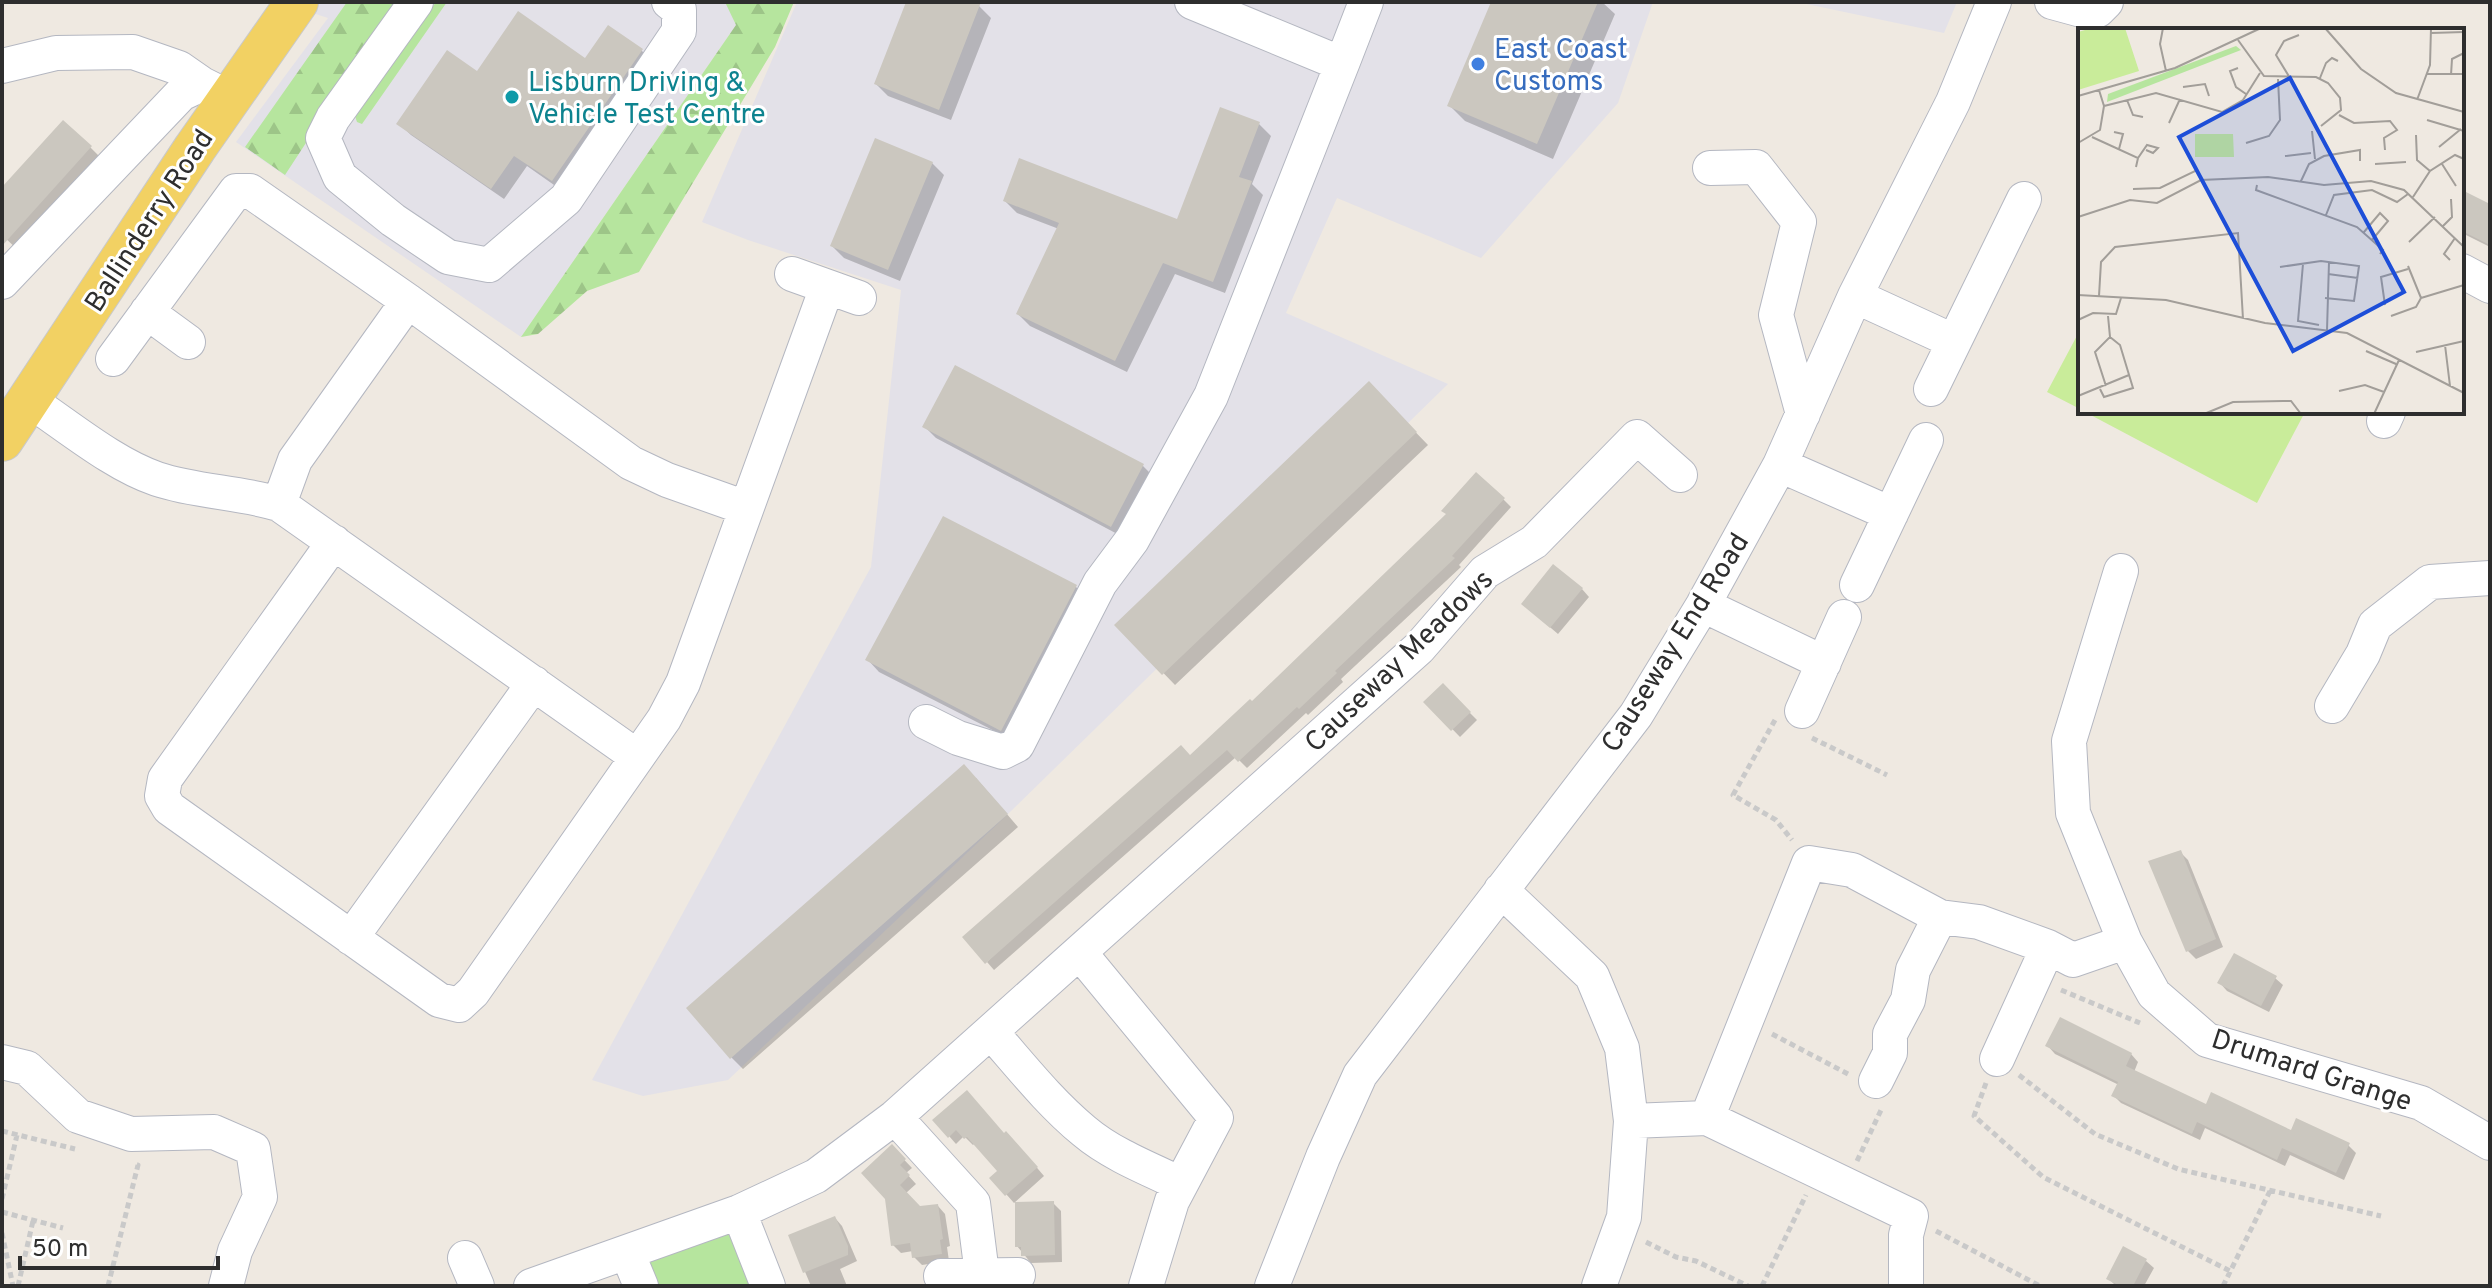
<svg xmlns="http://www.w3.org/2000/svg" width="2492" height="1288" font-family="Overpass,sans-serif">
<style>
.industrial{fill:#e3e1e8}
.grass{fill:#b6e59e}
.forest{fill:url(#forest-firs)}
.pitch{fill:#c9ec9a}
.shadow{fill:#0003}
.building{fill:#cbc7bf}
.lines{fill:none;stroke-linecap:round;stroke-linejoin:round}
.minor-casing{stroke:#b4b7c1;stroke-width:36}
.major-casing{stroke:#c9c9c9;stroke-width:44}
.path{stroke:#c9c9c9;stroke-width:5;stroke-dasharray:6 4;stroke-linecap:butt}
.minor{stroke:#fff;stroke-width:34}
.major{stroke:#f2d163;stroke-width:42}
.shop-dot{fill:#3f7fe0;stroke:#fff;stroke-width:3}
.culture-dot{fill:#0f9aa8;stroke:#fff;stroke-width:3}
.labels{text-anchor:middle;stroke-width:6;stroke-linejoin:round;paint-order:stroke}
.shop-label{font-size:28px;fill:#366cbe;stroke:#fff;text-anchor:start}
.culture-label{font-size:28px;fill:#0d838f;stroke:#fff;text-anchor:start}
.street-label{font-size:28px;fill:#2e2e2e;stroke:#fff}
.inset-road{fill:none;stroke:#a29e99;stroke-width:2}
.view{fill:#1d4ed8;fill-opacity:0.15;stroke:#1d4ed8;stroke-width:4}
.inset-edge{fill:none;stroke:#2e2e2e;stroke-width:4}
</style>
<defs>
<pattern id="forest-firs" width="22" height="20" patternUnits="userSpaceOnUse" patternTransform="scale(2)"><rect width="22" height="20" fill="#b6e59e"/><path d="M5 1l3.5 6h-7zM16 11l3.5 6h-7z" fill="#9dc588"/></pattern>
</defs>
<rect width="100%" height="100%" fill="#efe9e1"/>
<!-- industrial -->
<path class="industrial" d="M279,2H752L521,337L236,142L328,18Z
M797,2H1653L1618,103L1481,258L1337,198L1286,313L1448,384L1008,814L728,1080L643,1096L592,1080L871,567L901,290L748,240L702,222Z
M1797,2H1957L1944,33Z"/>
<!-- grass -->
<path class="grass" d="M436,2H447L362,124L357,122L355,116Z
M729,1228L751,1286H659L649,1259Z"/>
<!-- forest -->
<path class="forest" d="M347,2H398L285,175L245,147Z
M725,2H794L775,47L639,272L587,291L538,334L521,337L736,25Z"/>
<!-- pitch -->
<path class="pitch" d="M2080,330V409L2047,392Z
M2085,412H2305L2257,503Z"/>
<!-- shadow -->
<path class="shadow" d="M908,2H969L979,6L991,18L951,120L888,96L876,84Z
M1493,2H1602L1615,14L1553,159L1465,121L1449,105Z
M641,50L653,62L564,192L527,166L504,199L411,135L399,124L478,74L586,60Z
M1259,124L1271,136L1252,184L1263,195L1225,293L1175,274L1127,372L1030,326L1018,314L1059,229L1017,213L1005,201L1178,221Z
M90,147L102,159L19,251L2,235V190Z
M932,163L944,175L900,281L844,258L832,246Z
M2462,200L2490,206V247L2462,233Z
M1369,384L1428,445L1175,685L1117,625Z
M925,427L1143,466L1155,478L1123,537L936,438Z
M1503,499L1511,507L1459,565L1461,567L1341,679L1343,682L1308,715L1306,713L1247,768L1236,757L994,970L987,962L1191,757L1252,703Z
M1075,586L1087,598L1014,741L879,672L868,660Z
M1582,589L1589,597L1558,634L1531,611Z
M1443,686L1477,720L1460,737L1426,702Z
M976,778L1018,827L743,1069L731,1057Z
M2180,852L2188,860L2223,947L2196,959L2188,951Z
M2275,978L2283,985L2269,1012L2227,991L2220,983Z
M2048,1046L2131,1054L2138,1062L2134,1072L2207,1106L2292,1132L2348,1145L2356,1153L2344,1180L2290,1155L2285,1166L2205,1128L2200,1140L2121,1103L2113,1095L2119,1085L2055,1054Z
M935,1120L1005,1136L1014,1141L1044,1176L1014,1203L992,1178L1000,1171L975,1143L973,1145L964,1136L956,1144Z
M892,1147L912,1168L906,1173L916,1184L906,1193L920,1208L938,1206L945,1214L950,1246L947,1247L949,1261L922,1265L914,1257L913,1251L901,1253L893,1245Z
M1053,1203L1061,1211L1062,1262L1031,1263L1017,1246Z
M835,1218L842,1226L857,1261L840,1269L847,1286H811L790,1236Z
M2146,1261L2154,1268L2144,1286H2116L2109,1279Z"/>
<!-- building -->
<path class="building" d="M906,2H981L939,110L874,84Z
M1491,2H1598L1537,144L1447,106Z
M518,11L585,58L608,25L643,49L552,181L514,156L491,189L396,124L447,50L477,71Z
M1220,107L1260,122L1239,177L1252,181L1213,282L1163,263L1115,361L1016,314L1059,223L1003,201L1019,158L1177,219Z
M63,120L92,146L2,246V187Z
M875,138L933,162L888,270L830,246Z
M2462,190L2490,204V245L2462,231Z
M955,365L1144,464L1111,527L922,427Z
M1369,381L1417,432L1162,675L1114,625Z
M1476,472L1505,498L1452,556L1455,558L1335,671L1337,673L1299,709L1297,707L1238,762L1227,750L985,964L962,937L1181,745L1190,755L1250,699L1252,701L1446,514L1441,511Z
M943,516L1077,585L1001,731L865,660Z
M1553,564L1583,588L1550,628L1521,604Z
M1443,683L1471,712L1451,731L1423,702Z
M964,764L1008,814L730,1059L686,1008Z
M2181,850L2216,939L2186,952L2148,861Z
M2234,953L2277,976L2261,1006L2217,983Z
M2060,1017L2132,1053L2126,1066L2206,1104L2211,1092L2291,1130L2296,1118L2350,1143L2336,1173L2282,1148L2277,1160L2197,1122L2192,1134L2111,1096L2118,1082L2045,1046Z
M967,1090L1004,1133L1006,1131L1038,1167L1005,1196L989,1178L997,1171L967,1137L964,1139L956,1130L948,1138L932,1120Z
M892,1144L906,1159L900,1165L910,1175L900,1185L920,1206L938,1204L943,1239L940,1240L942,1254L912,1258L910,1243L891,1246L885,1199L861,1173Z
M1054,1201L1055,1255L1021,1256V1247H1015V1202Z
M835,1216L848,1246V1255L803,1273L788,1235Z
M2123,1246L2147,1259L2133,1286H2120L2106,1279Z"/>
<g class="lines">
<!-- minor casing -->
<g class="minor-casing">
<path id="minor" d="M416,2L333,118L323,138L340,177L393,220L448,257L489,265L566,199L679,31V10L669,2
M1192,2L1342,64L1366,2
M2052,2L2085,11L2098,10L2106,2
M2,66L56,53L133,52L179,68L202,84
M1710,168L1756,167L1799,222L1776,315L1803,414
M2462,271L2490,286
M792,274L859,298
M2,282L181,94L202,84L230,98
M1855,296L1953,341
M147,312L188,342
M113,359L236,191H250L408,301L631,463L667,480L746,508
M1931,389L2024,199
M30,401C68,426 113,464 157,479C196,492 239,492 279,504L636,756
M2384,421L2388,412
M1780,465L1891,514
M279,504L295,460L408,301
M334,542L165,779L162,796L169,808L439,1000L459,1005L473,992L664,719L683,683L827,287
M2121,571L2069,741L2073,813L2125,942L2154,994L2207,1040L2421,1103L2490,1143
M1857,585L1926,440
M1703,605L1824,663
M2332,706L2363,654L2375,625L2430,582L2490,578
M1802,711L1844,617
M926,722L958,738L1003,752L1017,745L1100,583L1132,540L1211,396L1342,64
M1501,890L1592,976L1622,1048L1631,1121L1624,1217L1599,1286
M351,938L534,683
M1080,953L1216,1118L1172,1201L1146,1286
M991,1032C1021,1066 1049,1102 1084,1131C1111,1154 1149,1169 1181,1184
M1997,1059L2048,947
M2,1062L27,1068L78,1116L131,1134L214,1132L253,1149L260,1197L235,1251L226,1286
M1876,1081L1890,1053V1034L1908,1000L1913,970L1940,917
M895,1117L973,1203L982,1274
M1707,1118L1809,863L1852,870L1940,917L1979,922L2048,947L2073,960L2125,942
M1631,1121L1707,1118L1911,1216L1906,1235V1286
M739,1212L768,1286
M627,1252L641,1286
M465,1258L477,1286
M941,1276L1018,1275
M531,1286L739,1212L816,1176L895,1117L1419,648L1485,572L1534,542L1637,437L1680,475
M1272,1286L1323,1157L1360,1075L1636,715L1703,605L1780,465L1855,296L1953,102L1994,2"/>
</g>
<!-- major casing -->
<g class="major-casing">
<path id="major" d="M2,440L195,148L297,2"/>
</g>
<!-- path -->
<path class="path" d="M1775,720L1733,795L1776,820L1792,840
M1812,738L1887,775
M2061,990L2140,1023
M1772,1034L1848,1074
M2019,1075L2095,1134L2178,1169L2381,1216
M1986,1083L1974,1116L2043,1177L2230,1271
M2,1131L75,1149
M1857,1161L1882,1108
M2,1199L17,1135
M2,1212L63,1228
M1936,1231L2040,1286
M2,1233L13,1286
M1646,1242L1676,1257L1696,1261L1748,1286
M18,1286L33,1221
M108,1286L138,1165L135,1164
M1762,1286L1806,1195
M2223,1286L2270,1191"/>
<!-- minor -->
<use href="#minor" class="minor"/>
<!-- major -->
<use href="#major" class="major"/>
</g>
<!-- markers -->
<circle class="shop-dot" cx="1478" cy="64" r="8"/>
<circle class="culture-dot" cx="512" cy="97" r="8"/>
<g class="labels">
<!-- shop labels -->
<g class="shop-label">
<text x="1494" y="58">East Coast<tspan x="1494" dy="32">Customs</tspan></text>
</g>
<!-- culture labels -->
<g class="culture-label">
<text x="528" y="91">Lisburn Driving &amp;<tspan x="528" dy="32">Vehicle Test Centre</tspan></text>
</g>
<!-- street labels -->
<g class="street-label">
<text transform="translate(148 220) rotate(-57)" y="10">Ballinderry Road</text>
<text transform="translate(1674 642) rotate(-58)" y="10">Causeway End Road</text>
<text transform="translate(1398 660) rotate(-44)" y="10">Causeway Meadows</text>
<text transform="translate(2312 1069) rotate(18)" y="10">Drumard Grange</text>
</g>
</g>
<!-- overview -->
<g transform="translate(2078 28)">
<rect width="386" height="386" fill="#efe9e1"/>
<path d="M158,18L163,22L29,74L30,66Z" fill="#b6e59e"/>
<path d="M14,0H47L61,43L0,62V4ZM117,106H155L156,129H117Z" fill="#c9ec9a"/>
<path class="inset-road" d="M85,0L82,16L88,43M247,0L283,41L318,65L386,84M353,5L386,4M160,12L186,48L238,49L250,55L262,70L263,82L243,98M160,40L152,43L158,59L168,66M349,46H386M373,47L374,31L386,25M212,50L198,27L206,13L221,7M242,50L248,35L254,30L260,33M105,59L127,56L131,68M0,68L97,40L183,0M49,72L55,87L65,89M339,72L352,37L353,0M26,78L78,65L144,84L165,72L182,45M261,87L276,95L312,93L319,102L306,110L307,122M349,92L386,103M91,95L102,71M234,103L237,131M36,104L45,106L41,121M338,107L339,132L352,143M14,109L60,130L58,139M0,115L22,102L26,78L21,62M168,115L191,108L202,92L200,51M361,119L383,101M207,128L233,125M60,130L69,117L80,120L75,125L68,122M297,136L328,134M364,136L378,158M223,153L231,136L246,128L282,122V133M179,157L178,162L279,199L305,222L302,226M55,161L82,160L119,142L123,152M335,169L352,143L377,127L386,131M248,187L256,167L294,162L319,174L330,166M0,189L52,172L79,175L123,152L190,149L246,157L293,153L326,162L386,219M365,198L374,189L373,171M286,204L302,185L310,193L294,212M331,214L357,189M372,232L366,226L377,210M225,236L220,293L241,297M330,238L343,270L386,257M202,239L243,233L281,238L276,273L247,270M250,246L280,250M0,267L88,272L187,295L269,305L386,365M21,268L23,234L37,219L160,205L165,291M307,277L303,249L330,241M313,288L338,279L343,270M0,292L15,285L38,286L43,270M249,302L251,234M367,317L372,358M288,323L318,336M338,324L386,313M28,358L17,324L32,309L30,288M22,361L26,369L55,360L42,317L32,309M261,363L287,357L306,364M0,368L51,347M126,386L155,374L205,373H213L223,386M296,386L321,332"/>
<path class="view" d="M212,50L326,264L215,323L101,109Z"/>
<rect width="386" height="386" class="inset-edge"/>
</g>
<!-- border -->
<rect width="2492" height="1288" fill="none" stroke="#2e2e2e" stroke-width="8"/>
<!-- scale -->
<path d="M20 1256v12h198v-12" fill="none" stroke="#2e2e2e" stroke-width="4"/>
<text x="32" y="1256" font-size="24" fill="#2e2e2e" stroke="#ffffff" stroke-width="6" paint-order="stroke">50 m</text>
</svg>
